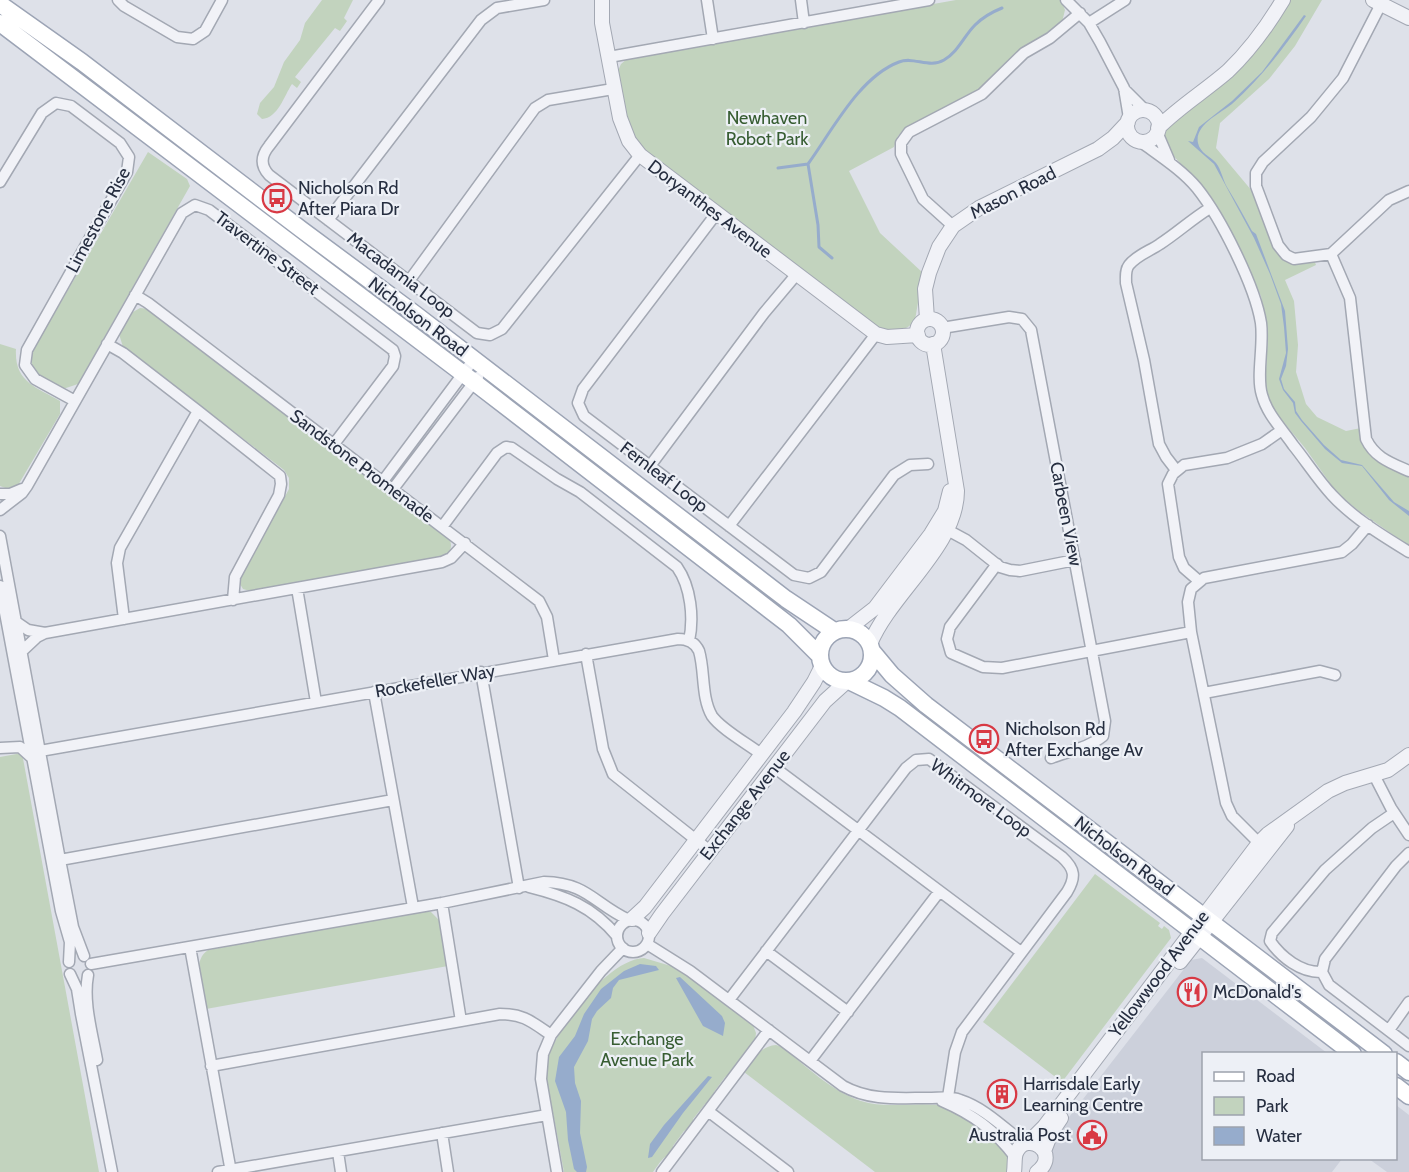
<svg xmlns="http://www.w3.org/2000/svg" width="1409" height="1172" font-family="Cabin,sans-serif">
<style>
.built{fill:#ccd0db}
.green{fill:#c2d3be}
.water{fill:#96accc}
.lines{fill:none;stroke-linecap:round;stroke-linejoin:round}
.stream{stroke:#96accc;stroke-width:3}
.minor-casing{stroke:#a3a8b3;stroke-width:13}
.tertiary-casing{stroke:#a3a8b3;stroke-width:16}
.primary-casing{stroke:#9ca4b5;stroke-width:19}
.minor{stroke:#f1f2f7;stroke-width:10}
.tertiary{stroke:#f1f2f7;stroke-width:14}
.primary{stroke:#fff;stroke-width:16}
.labels{text-anchor:middle;stroke-width:4.5;stroke-linejoin:round;paint-order:stroke}
.park-label{font-size:18px;fill:#375d32;stroke:#edf0f6}
.poi-label{font-size:18px;fill:#262e40;stroke:#edf0f6;text-anchor:start}
.street-label{font-size:18px;fill:#262e40;stroke:#edf0f6}
</style>
<rect width="100%" height="100%" fill="#dee1e9"/>
<!-- built -->
<path class="built" d="M1202,958L1327,1053L1204,1054V1158L1342,1159L1332,1172H1035L1052,1139L1191,960Z
M1396,1105L1409,1115V1172H1387L1369,1159L1396,1158Z"/>
<!-- green -->
<path class="green" d="M322,0H353L344,18L347,21L340,31L335,28L295,77L301,82L297,88L292,84C284,96 278,118 262,119L257,114L260,103L274,87L284,62L300,40L305,23Z
M956,0H1061L1065,10L1062,22L1049,33L1021,49L977,92L904,129L898,136L894,147L849,171L880,233L923,273L915,320C906,333 893,331 879,329L647,153L632,135L627,122L617,73L621,64L628,58Z
M1290,0H1322L1295,46L1269,79L1220,123L1216,148L1252,191L1277,253C1288,265 1300,265 1314,260L1316,265L1285,280L1294,301L1298,345L1296,372L1306,404L1317,417L1346,431L1361,428L1367,451L1374,458L1409,476V546L1359,511L1337,493L1305,448L1276,413L1267,397L1265,386L1268,335L1261,296L1218,209L1210,195L1167,149L1162,136L1163,129L1264,40Z
M148,152L187,179L190,186L78,384L63,389C45,380 28,376 32,352Z
M140,308L150,309L448,536C453,545 452,551 444,557L250,591L243,589L240,584L242,574L289,489V478L284,470L123,347L119,334L133,312Z
M0,344L16,349C14,382 36,387 60,401V414L17,487L8,489L0,486Z
M22,753L99,1172H0V757Z
M1095,874L1160,923L1158,926L1162,929L1164,926L1169,930L1171,938L1062,1082L983,1022Z
M424,911L431,912L440,921L448,966L206,1009C203,992 190,962 208,950Z
M644,958L671,966L683,972L753,1025L756,1033L755,1041L730,1075L725,1077L714,1092V1097L710,1103L705,1104L693,1119L694,1124L689,1129L684,1131L673,1146C673,1156 667,1154 662,1160C659,1163 656,1168 653,1172H564C560,1152 557,1132 553,1113C550,1098 544,1081 546,1067C551,1033 607,959 644,958Z
M776,1045L782,1047C806,1066 831,1091 861,1101C886,1109 912,1102 938,1105C960,1109 1002,1137 1010,1158C1011,1162 1011,1168 1011,1172H875L744,1072C753,1060 760,1046 776,1045Z"/>
<!-- water -->
<path class="water" d="M1304,15L1306,16C1284,48 1261,78 1232,104C1221,113 1194,125 1198,143C1200,153 1210,156 1216,163C1221,169 1223,180 1227,187C1236,202 1244,216 1252,231L1256,234L1285,311L1288,349L1286,366L1281,379L1284,389L1295,402L1296,411L1302,420L1324,445L1341,460L1362,465L1394,502L1409,511V516L1389,500L1362,466L1342,463L1325,449L1301,421L1295,413L1293,403L1283,390L1279,379L1286,353L1284,327L1281,304L1270,274L1254,238L1214,164L1188,141L1193,142L1199,127L1232,101L1262,72Z
M640,964L656,966L659,970L619,980L613,988L611,998L597,1011L592,1019L588,1041L574,1067L575,1083L581,1101L580,1133L587,1167L586,1172H577L574,1169L568,1140L566,1112L555,1081L559,1057L575,1036L584,1014L601,989L624,971Z
M680,977L722,1016L725,1023L723,1036L703,1026L676,978Z
M708,1076L712,1077L683,1113L652,1157L648,1158L650,1144L664,1125Z"/>
<g class="lines">
<!-- stream -->
<path class="stream" d="M778,168L808,164
M832,258L819,247L818,225L808,164C832,131 859,77 899,62C914,56 929,69 944,60C958,52 964,36 975,25C983,17 992,12 1002,8"/>
<!-- minor casing -->
<g class="minor-casing">
<path id="minor" d="M118,0L124,6L177,37L193,39L205,31L222,0
M379,0L269,146C261,156 260,165 269,175L477,333L490,335L502,329L640,155
M707,0L713,39
M801,0L804,23
M1066,0L1089,23L1100,42L1124,88L1129,118
M1089,23L1125,0
M609,57L929,0
M1124,89L1146,111
M1157,132L1169,160
M1141,142C1160,156 1182,170 1197,188C1221,218 1255,286 1261,323C1264,346 1256,376 1262,395C1267,414 1282,429 1293,445C1306,461 1318,480 1332,495C1353,518 1383,536 1409,552
M0,182L42,113L56,103L71,106L120,143L129,157L127,172L27,350L25,365L35,379L75,401
M1409,191L1389,200L1331,254L1350,298L1366,439C1375,458 1391,463 1409,471
M716,214L583,389L578,403L584,416L794,575L809,578L821,572L894,475L910,465L928,464
M328,220L481,20L497,8L544,0
M953,226L923,199L901,154V143L909,132L982,94L1024,53L1050,38L1080,13
M1331,254L1294,259L1286,255L1278,245L1256,186V173L1263,162L1311,117L1343,78L1381,4
M409,281L535,108L548,100L613,89
M135,295L148,303L539,601L547,617L554,660
M942,328L1009,317L1022,319L1031,330L1105,721L1103,736C1088,748 1069,751 1051,758
M107,344L123,353L198,411L280,476L281,484L279,495L235,577L233,600
M650,466L764,313L796,275
M1176,470L1166,457L1159,444L1144,360L1126,283C1126,277 1125,270 1129,265C1137,255 1150,251 1160,244C1177,233 1192,219 1210,208
M383,481L474,359
M393,489L478,377
M0,494H10L22,489
M0,510L22,493L27,486L182,213L195,205L209,210L393,350L395,356L393,366L334,444
M729,526L876,334
M940,526L966,540L1000,567L1010,570L1020,571L1075,560
M442,527L497,453L506,447L512,448L557,479L580,492L677,567C691,587 694,618 689,641
M0,536L60,860L73,927L84,956
M997,564L950,627L947,639L951,653L983,667L1002,668L1191,632
M1199,581L1184,568L1179,557L1168,484L1173,474L1184,465L1227,458L1262,444L1282,430
M0,586L61,911L70,942L69,962
M297,588L316,702
M124,619L117,563L120,548L198,411
M15,621L28,630L45,633
M21,652L37,637L45,633L442,562L451,558L465,543
M586,654L603,749L613,774L710,851
M481,672L519,888
M374,692L413,907
M1204,693L1320,671L1335,675
M0,748L20,747L31,757
M40,751L678,639C687,639 695,642 699,651C705,671 701,697 712,716C721,729 748,744 761,754
M775,768L1021,952
M1374,775L1391,808L1409,835
M1259,843L1232,816L1226,803L1191,632L1188,602L1191,589L1204,578L1342,552L1352,544L1368,525
M1409,853L1396,866L1325,959L1322,972L1329,985L1409,1046
M60,860L393,800
M529,887C565,896 592,906 617,936
M442,903L461,1021
M617 936a16 16 0 1 1 32 0a16 16 0 1 1-32 0Z
M647,944L690,971L843,1086C870,1101 899,1098 928,1098C940,1098 950,1096 960,1100C985,1108 1005,1129 1025,1144
M190,947L231,1172
M766,951L848,1012
M91,964L442,903L544,882C588,883 594,904 629,920
M1322,972C1301,973 1281,957 1270,941L1272,933L1325,870L1372,828L1394,813
M70,974L77,989L81,1014L112,1172
M88,975C83,1002 92,1032 97,1060
M729,1000L906,768L916,760L929,759L1062,857C1075,869 1076,877 1067,892L962,1032L955,1052L948,1097
M1389,1030L1409,1002
M810,1061L939,892
M211,1066L500,1014C524,1014 532,1022 551,1035
M942,1101C972,1114 995,1130 1015,1157
M708,1111L788,1172
M442,1133L448,1172
M338,1152L341,1172
M218,1172L547,1115
M557,1172L541,1079L543,1054L551,1035L601,971L623,948
M662,1172L769,1030"/>
</g>
<!-- tertiary casing -->
<g class="tertiary-casing">
<path id="tertiary" d="M602,0V23L620,118L629,141L640,155L876,334L887,337L918,335
M1373,0L1409,18
M1127 126a16 16 0 1 1 32 0a16 16 0 1 1-32 0Z
M1158,128C1180,106 1205,91 1228,71C1249,51 1268,25 1283,0
M927,319L925,289L929,273L939,247L953,226L979,208L1098,149L1113,138L1128,122
M917 332a13 13 0 1 1 26 0a13 13 0 1 1-26 0Z
M848,629L875,608L931,534L945,511L950,491
M870,644C891,593 957,546 957,491L933,344
M632,919L645,907L794,712L814,682L822,666
M649,933L662,914L825,701L846,682
M1180,962L1287,826
M1028,1143L1044,1127L1259,843L1268,834L1328,791L1345,783L1388,770L1409,755
M1044,1151L1051,1133L1061,1118
M1014,1172C1015,1166 1014,1158 1016,1153C1026,1129 1062,1153 1037,1172"/>
</g>
<!-- primary casing -->
<g class="primary-casing">
<path id="primary" d="M0,4L82,62L302,230L415,314L786,599L834,631
M0,23L474,382L789,625L819,655
M820 655a26 26 0 1 1 52 0a26 26 0 1 1-52 0Z
M872,651L892,675L926,705L1384,1054
M849,681L884,698L900,708L1353,1054
M1396,1062L1409,1072
M1396,1086L1409,1096"/>
</g>
<!-- minor -->
<use href="#minor" class="minor"/>
<!-- tertiary -->
<use href="#tertiary" class="tertiary"/>
<!-- primary -->
<use href="#primary" class="primary"/>
</g>
<!-- icons -->
<defs>
<g id="bus-ring" transform="scale(1.5)"><circle r="9.5" fill="#edf0f6" stroke="#d83944" stroke-width="1.5"/><path d="M-5-6H5V4H4V6H2V4H-2V6H-4V4H-5ZM-3.5-4V0h7V-4ZM-3.5 1.2v1.5H-2V1.2ZM2 1.2v1.5H3.5V1.2Z" fill="#d83944"/></g>
<g id="restaurant-ring" transform="scale(1.5)"><circle r="9.5" fill="#edf0f6" stroke="#d83944" stroke-width="1.5"/><path d="M-5-6h1v4h1v-4h1v4h1v-4h1v5L-1.5 .5V6h-2V.5L-5-1ZM5-6V6H3V1.5H1.5Q1.5-4 5-6Z" fill="#d83944"/></g>
<g id="building-ring" transform="scale(1.5)"><circle r="9.5" fill="#edf0f6" stroke="#d83944" stroke-width="1.5"/><path d="M-4-6H4V6H1V3H-1V6H-4ZM-2.5-4.3h1.7v1.8h-1.7ZM.8-4.3h1.7v1.8H.8ZM-2.5-1h1.7V.8h-1.7ZM.8-1h1.7V.8H.8Z" fill="#d83944"/></g>
<g id="civic-ring" transform="scale(1.5)"><circle r="9.5" fill="#edf0f6" stroke="#d83944" stroke-width="1.5"/><path d="M-.6-6.5H3V-4.5H.6V-3L4-1V1h2V6H-6V1h2V-1L-.6-3ZM-1.2 2.5V6h2.4V2.5Z" fill="#d83944"/></g>
</defs>
<g fill-rule="evenodd">
<use href="#bus-ring" x="277" y="198"/>
<use href="#bus-ring" x="984" y="739"/>
<use href="#restaurant-ring" x="1192" y="992"/>
<use href="#building-ring" x="1002" y="1094"/>
<use href="#civic-ring" x="1092" y="1135"/>
</g>
<g class="labels">
<!-- park labels -->
<g class="park-label">
<text x="767" y="124">Newhaven<tspan x="767" dy="21">Robot Park</tspan></text>
<text x="647" y="1045">Exchange<tspan x="647" dy="21">Avenue Park</tspan></text>
</g>
<!-- poi labels -->
<g class="poi-label">
<text x="298" y="194">Nicholson Rd<tspan x="298" dy="21">After Piara Dr</tspan></text>
<text x="1005" y="735">Nicholson Rd<tspan x="1005" dy="21">After Exchange Av</tspan></text>
<text x="1213" y="998">McDonald's</text>
<text x="1023" y="1090">Harrisdale Early<tspan x="1023" dy="21">Learning Centre</tspan></text>
<text x="1071" y="1141" text-anchor="end">Australia Post</text>
</g>
<!-- street labels -->
<g class="street-label">
<text transform="translate(1013 193) rotate(-27)" y="6">Mason Road</text>
<text transform="translate(710 209) rotate(37)" y="6">Doryanthes Avenue</text>
<text transform="translate(98 220) rotate(-62)" y="6">Limestone Rise</text>
<text transform="translate(267 253) rotate(37)" y="6">Travertine Street</text>
<text transform="translate(401 275) rotate(37)" y="6">Macadamia Loop</text>
<text transform="translate(418 317) rotate(37)" y="6">Nicholson Road</text>
<text transform="translate(362 466) rotate(37)" y="6">Sandstone Promenade</text>
<text transform="translate(664 477) rotate(37)" y="6">Fernleaf Loop</text>
<text transform="translate(1066 514) rotate(79)" y="6">Carbeen View</text>
<text transform="translate(435 681) rotate(-10)" y="6">Rockefeller Way</text>
<text transform="translate(981 798) rotate(36)" y="6">Whitmore Loop</text>
<text transform="translate(745 805) rotate(-52)" y="6">Exchange Avenue</text>
<text transform="translate(1124 856) rotate(37)" y="6">Nicholson Road</text>
<text transform="translate(1159 974) rotate(-53)" y="6">Yellowwood Avenue</text>
</g>
</g>
<!-- legend -->
<rect x="1202" y="1052" width="195" height="108" fill="#edf0f6" stroke="#9da2ad" stroke-width="1.5"/>
<rect x="1214" y="1072" width="30" height="9" fill="#ffffff" stroke="#9da2ad" stroke-width="1.5"/>
<text x="1256" y="1082" font-size="18" fill="#262e40">Road</text>
<rect x="1214" y="1097" width="30" height="18" fill="#c2d3be" stroke="#9da2ad" stroke-width="1.5"/>
<text x="1256" y="1112" font-size="18" fill="#262e40">Park</text>
<rect x="1214" y="1127" width="30" height="18" fill="#96accc" stroke="#9da2ad" stroke-width="1.5"/>
<text x="1256" y="1142" font-size="18" fill="#262e40">Water</text>
</svg>
